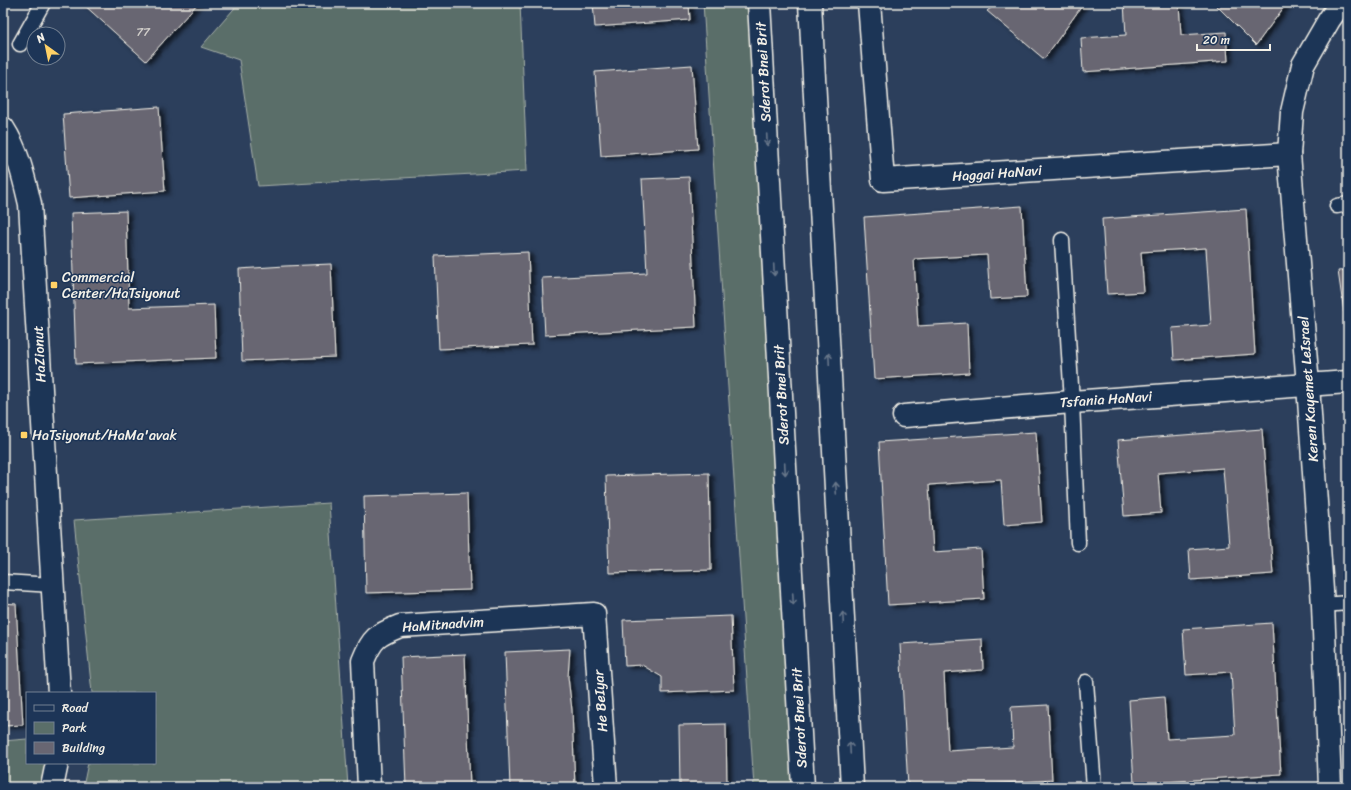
<svg xmlns="http://www.w3.org/2000/svg" width="1351" height="790" font-family="Sriracha,sans-serif">
<style>
.green{fill:#5a6e69;stroke:#a7b0a8}
.building{fill:#686672;stroke:#f4f1e8;filter:url(#shadow)}
.lines{fill:none;stroke-linecap:round;stroke-linejoin:round}
.lane-casing{stroke:#f4f1e8;stroke-width:17}
.street-casing{stroke:#f4f1e8;stroke-width:25}
.secondary-casing{stroke:#f4f1e8;stroke-width:25}
.lane{stroke:#1d3557;stroke-width:14}
.street{stroke:#1d3557;stroke-width:22}
.secondary{stroke:#1d3557;stroke-width:22}
.oneway{stroke:#68778a}
.poi-dot{fill:#ffd166;stroke:#1d3557;stroke-width:1.5}
.labels{text-anchor:middle;stroke-width:3;stroke-linejoin:round;paint-order:stroke}
.number-label{font-size:12px;fill:#d1ceca}
.street-label{font-size:14px;fill:#f4f1e8;stroke:#1d3557}
.poi-label{font-size:14px;fill:#f4f1e8;stroke:#1d3557;text-anchor:start}
</style>
<defs>
<filter id="shadow"><feDropShadow dx="4.5" dy="2.5" stdDeviation="2" flood-color="#0009"/></filter>
</defs>
<rect width="100%" height="100%" fill="#2c3f5c"/>
<filter id="ink" filterUnits="userSpaceOnUse"><feTurbulence type="fractalNoise" baseFrequency=".025" numOctaves="2"/><feDisplacementMap in="SourceGraphic" scale="8" xChannelSelector="R" yChannelSelector="G"/><feConvolveMatrix kernelMatrix="1 2 1 2 8 2 1 2 1" color-interpolation-filters="sRGB"/></filter>
<g filter="url(#ink)">
<!-- green -->
<path class="green" d="M239,3H520L527,171L258,186L239,60L201,47Z
M703,3H748L792,787H754Z
M329,503L348,787H83L88,763H155V693H92L74,520Z
M27,739V763H45L46,785L45,787H3V741Z"/>
<!-- building -->
<path class="building" d="M82,3H198L146,61Z
M593,3H689L690,20L595,27Z
M997,3H1084L1044,59L987,11Z
M1124,3H1179L1181,35L1226,32L1228,61L1083,72L1081,38L1126,35Z
M1214,3H1287L1256,45Z
M692,65L698,149L601,156L595,72Z
M159,107L165,191L69,198L63,114Z
M689,177L696,327L545,335L542,278L647,273L642,179Z
M1022,206L1027,297L990,299L987,255L914,259L918,326L967,323L969,373L874,379L864,217Z
M1246,209L1255,354L1174,360L1172,328L1211,325L1206,248L1141,252L1144,292L1107,294L1102,219Z
M126,211L129,308L214,305L216,358L76,364L71,213Z
M528,252L532,345L439,349L435,256Z
M331,264L335,357L242,361L239,269L285,266Z
M1348,270V312H1344L1338,271Z
M1262,429L1273,574L1191,580L1189,549L1229,546L1223,468L1158,473L1161,513L1124,516L1118,440Z
M1036,432L1042,522L1004,525L1001,480L929,485L933,552L981,549L984,599L888,605L879,442Z
M709,473L711,570L609,573L606,476Z
M467,493L470,590L366,593L364,496Z
M3,603L16,604L23,725L3,726Z
M731,616L734,690L662,693V677L642,665L625,666L623,620Z
M1272,623L1281,774L1134,784L1129,700L1164,697L1167,739L1235,735L1231,672L1186,675L1183,629Z
M982,639L983,670L944,673L948,751L1013,747L1011,707L1048,705L1052,780L942,787H908L900,644Z
M570,649L568,677L572,710L575,787H510L505,652Z
M465,654L470,787H406L401,657Z
M726,724L727,787H680L679,725Z"/>
<g class="lines">
<!-- lane casing -->
<g class="lane-casing">
<path id="lane" d="M20,44L43,3
M1337,206L1348,204
M1062,240L1072,402L1078,543
M3,582L53,585
M1323,605L1348,603
M1086,682L1094,787"/>
</g>
<!-- street casing -->
<g class="street-casing">
<path id="street" d="M869,3L883,180L1289,154
M904,416L1072,402L1348,382
M369,787L363,661C372,638 377,635 400,626L594,614L606,787"/>
</g>
<!-- secondary casing -->
<g class="secondary-casing">
<path id="secondary" d="M759,3L803,787
M810,3L852,787
M3,128C18,151 24,178 30,204L59,693
M52,787L57,763
M1330,787L1323,605L1308,385L1289,154L1292,112L1303,65L1329,20L1341,3"/>
</g>
<!-- lane -->
<use href="#lane" class="lane"/>
<!-- street -->
<use href="#street" class="street"/>
<!-- secondary -->
<use href="#secondary" class="secondary"/>
</g>
<!-- one-way arrows -->
<defs><path id="oneway-shaft" d="M-6 0H5M1.5-3L5.5 0L1.5 3" fill="none" stroke-width="1.6" stroke-linecap="round" stroke-linejoin="round"/></defs>
<g class="oneway">
<use href="#oneway-shaft" transform="translate(767 140) rotate(87)"/>
<use href="#oneway-shaft" transform="translate(774 270) rotate(87)"/>
<use href="#oneway-shaft" transform="translate(829 359) rotate(-93)"/>
<use href="#oneway-shaft" transform="translate(785 469) rotate(87)"/>
<use href="#oneway-shaft" transform="translate(836 488) rotate(-93)"/>
<use href="#oneway-shaft" transform="translate(793 599) rotate(87)"/>
<use href="#oneway-shaft" transform="translate(843 618) rotate(-93)"/>
<use href="#oneway-shaft" transform="translate(850 748) rotate(-93)"/>
</g>
</g>
<!-- markers -->
<g class="poi-dot">
<rect x="50" y="281" width="8" height="8" rx="2"/>
<rect x="20" y="431" width="8" height="8" rx="2"/>
</g>
<g class="labels">
<!-- number labels -->
<g class="number-label">
<text x="143" y="36">77</text>
</g>
<!-- street labels -->
<g class="street-label">
<text transform="translate(763 72) rotate(-93)" y="5">Sderot Bnei Brit</text>
<text transform="translate(997 173) rotate(-4)" y="5">Haggai HaNavi</text>
<text transform="translate(39 354) rotate(-93)" y="5">HaZionut</text>
<text transform="translate(1308 389) rotate(-94)" y="5">Keren Kayemet LeIsrael</text>
<text transform="translate(781 395) rotate(-93)" y="5">Sderot Bnei Brit</text>
<text transform="translate(1106 399) rotate(-4)" y="5">Tsfania HaNavi</text>
<text transform="translate(443 624) rotate(-4)" y="5">HaMitnadvim</text>
<text transform="translate(600 701) rotate(-94)" y="5">He BeIyar</text>
<text transform="translate(799 718) rotate(-93)" y="5">Sderot Bnei Brit</text>
</g>
<!-- poi labels -->
<g class="poi-label">
<text x="62" y="282">Commercial<tspan x="62" dy="16">Center/HaTsiyonut</tspan></text>
<text x="32" y="440">HaTsiyonut/HaMa'avak</text>
</g>
</g>
<!-- margin -->
<rect width="1351" height="790" fill="none" stroke="#1d3557" stroke-width="16"/>
<rect x="8" y="8" width="1335" height="774" fill="none" stroke="#f4f1e8" stroke-width="1.5" filter="url(#ink)"/>
<!-- legend -->
<rect x="26" y="692" width="130" height="72" fill="#1d3557" stroke="#738091"/>
<rect x="34" y="705" width="20" height="6" fill="#1d3557" stroke="#738091"/>
<text x="62" y="712" font-size="12" fill="#f4f1e8">Road</text>
<rect x="34" y="722" width="20" height="12" fill="#5a6e69" stroke="#738091"/>
<text x="62" y="732" font-size="12" fill="#f4f1e8">Park</text>
<rect x="34" y="742" width="20" height="12" fill="#686672" stroke="#738091"/>
<text x="62" y="752" font-size="12" fill="#f4f1e8">Building</text>
<!-- north arrow -->
<g transform="translate(46 46) rotate(327)"><circle r="19" fill="#1d3557" stroke="#738091"/>
<path d="M0-3L7 15L0 10L-7 15Z" fill="#ffd166"/>
<text y="-6" font-size="11" font-weight="bold" text-anchor="middle" fill="#f4f1e8">N</text>
</g>
<!-- scale -->
<path d="M1197 44v6h73v-6" fill="none" stroke="#f4f1e8" stroke-width="2"/>
<text x="1203" y="44" font-size="12" fill="#f4f1e8" stroke="#1d3557" stroke-width="3" paint-order="stroke">20 m</text>
</svg>
